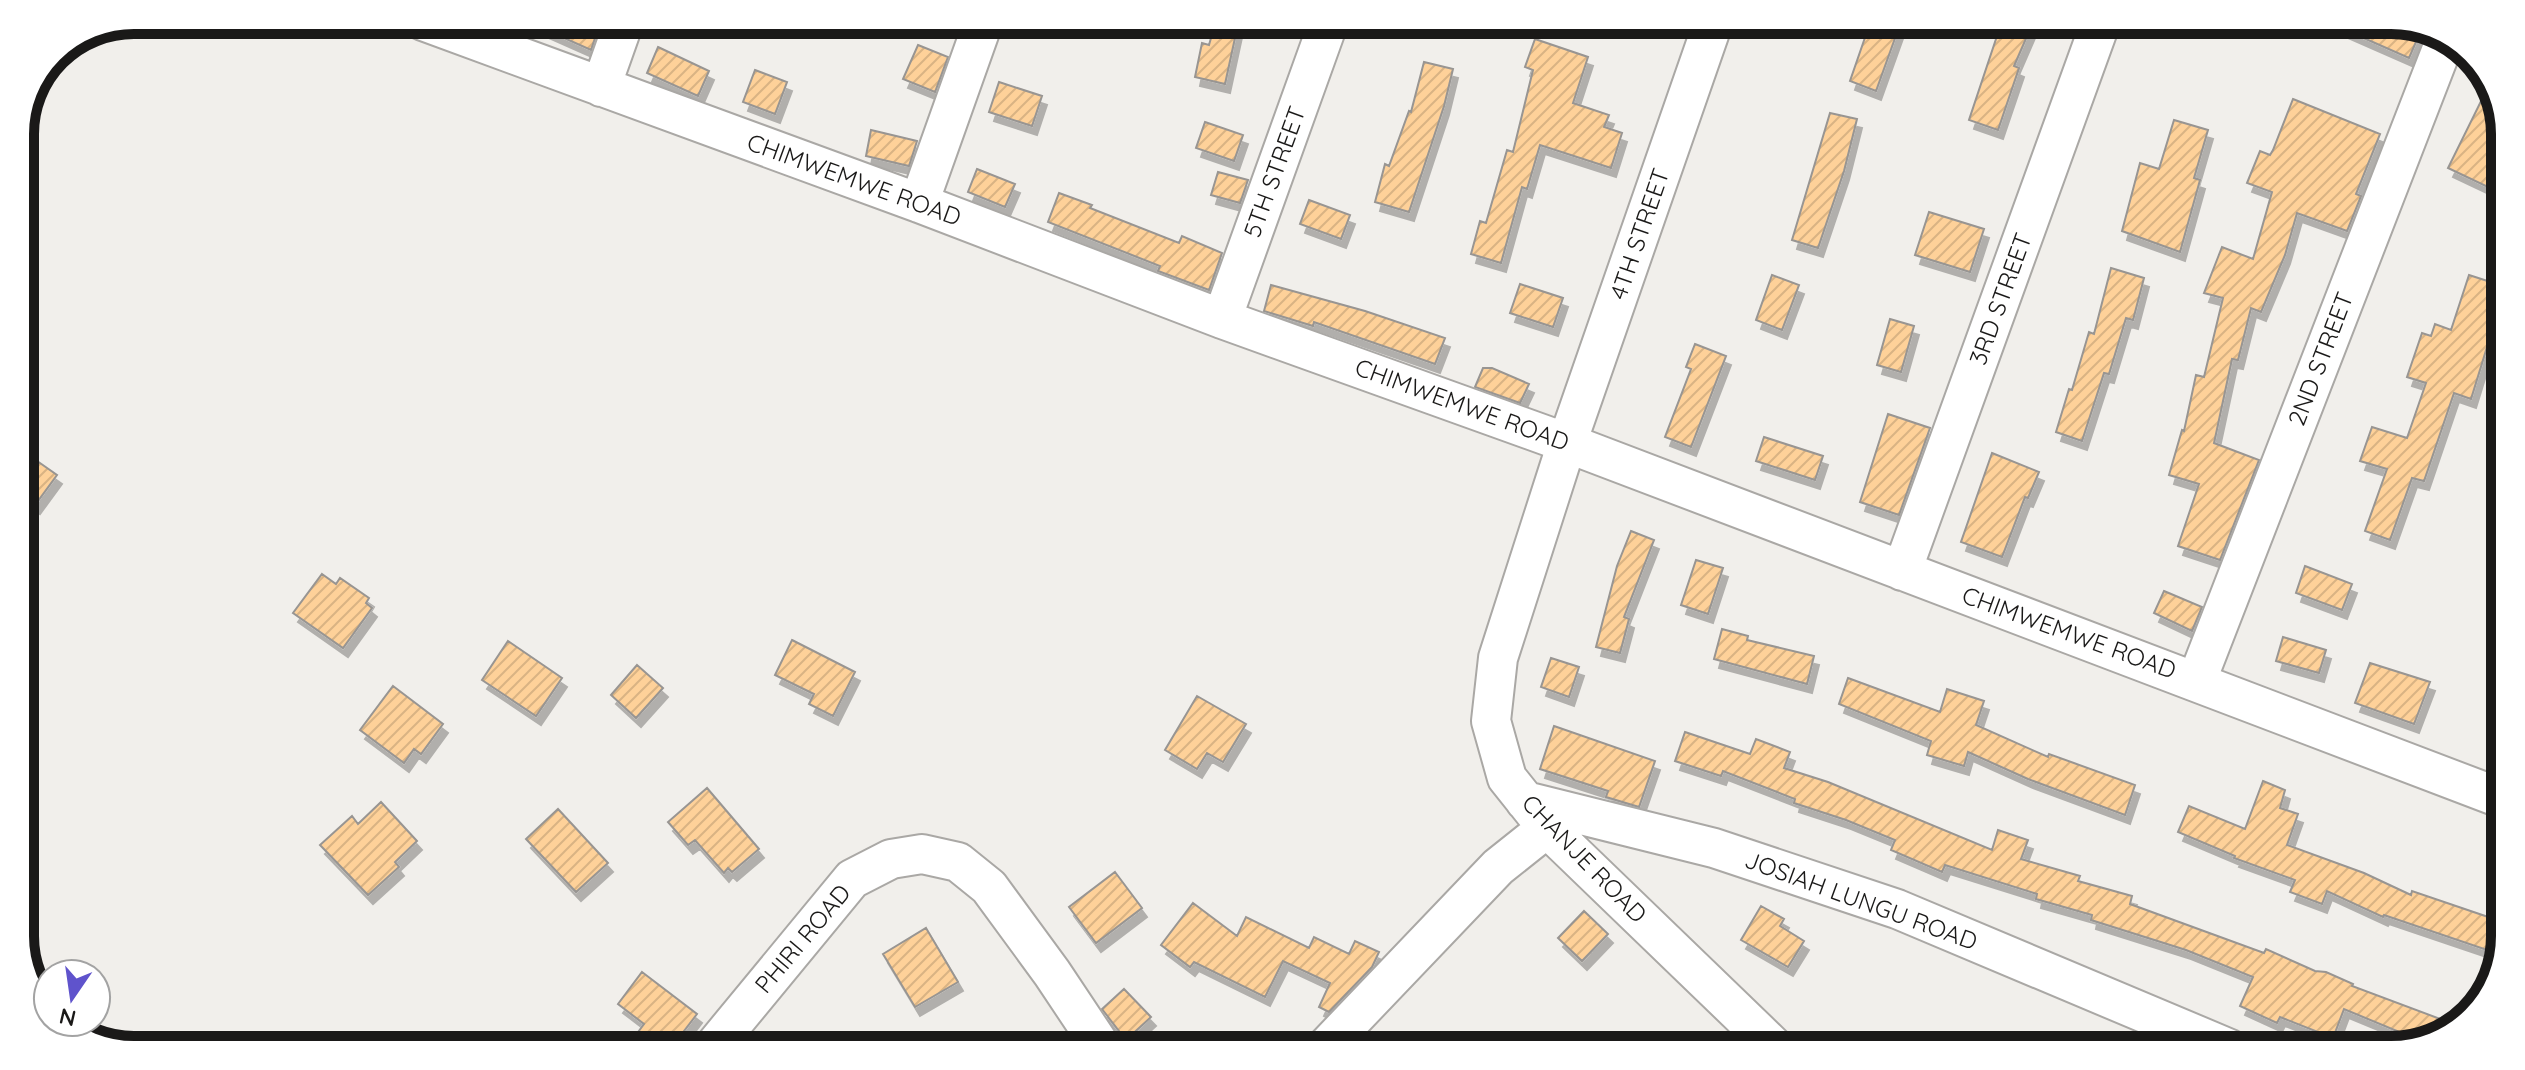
<svg xmlns="http://www.w3.org/2000/svg" width="2525" height="1070" font-family="Quicksand,sans-serif">
<style>
.building{fill:url(#building-hatch);stroke:#989592;stroke-width:2;filter:url(#shadow)}
.lines{fill:none;stroke-linecap:round;stroke-linejoin:round}
.minor-casing{stroke:#aaa8a5;stroke-width:42}
.minor{stroke:#fff;stroke-width:38}
.labels{text-anchor:middle;stroke-width:8;stroke-linejoin:round;paint-order:stroke}
.street-label{font-size:24px;fill:#1a1918;stroke:#fff}
.rim{fill:none;stroke:#1a1918;stroke-width:10}
</style>
<defs>
<pattern id="building-hatch" width="6" height="6" patternUnits="userSpaceOnUse" patternTransform="scale(2)"><rect width="6" height="6" fill="#fed199"/><path d="M-1 1l2-2M0 6l6-6M5 7l2-2" fill="none" stroke="#d9b383"/></pattern>
<filter id="shadow"><feDropShadow dx="5" dy="9" stdDeviation="0" flood-color="#0004"/></filter>
</defs>
<rect width="100%" height="100%" fill="#f1efeb"/>
<!-- building -->
<path class="building" d="M526,21L589,22L599,26L591,50Z
M1215,24H1238L1225,84L1195,77L1202,43L1209,45Z
M1869,26L1899,27L1876,91L1850,81Z
M2000,27H2031L2014,66L2019,68L1998,130L1969,120Z
M2341,28H2422L2409,58Z
M1535,39L1588,57L1573,103L1609,115L1604,127L1622,133L1611,168L1540,145L1527,189L1522,187L1501,263L1471,254L1480,221L1486,223L1507,150L1513,152L1533,70L1525,67Z
M918,45L948,57L935,92L903,79Z
M658,47L709,71L698,96L647,73Z
M1424,62L1453,69L1444,106L1409,212L1375,202L1385,164L1389,166L1409,111L1411,112Z
M755,70L787,82L775,114L743,102Z
M999,82L1042,96L1032,126L989,112Z
M2489,85L2505,126L2504,159L2490,188L2448,168Z
M2293,99L2380,134L2356,194L2361,196L2347,231L2297,213L2285,255L2261,312L2251,308L2238,360L2232,359L2214,443L2259,460L2220,560L2178,546L2199,484L2169,475L2182,430L2184,431L2196,375L2204,377L2223,298L2204,293L2222,247L2253,259L2272,192L2247,183L2260,151L2270,155L2273,150Z
M1830,113L1857,119L1844,171L1818,248L1792,240Z
M2174,120L2208,130L2194,178L2200,180L2180,252L2122,231L2140,163L2159,169Z
M1205,122L1243,135L1234,161L1196,148Z
M871,130L917,141L909,166L866,156Z
M977,169L1015,184L1005,207L968,192Z
M1218,172L1248,180L1240,203L1211,195Z
M1059,193L1092,205L1090,208L1179,243L1182,236L1222,253L1209,290L1158,271L1160,266L1048,222Z
M1309,200L1350,215L1341,239L1300,224Z
M1929,212L1984,229L1970,272L1915,255Z
M2111,268L2144,278L2133,320L2126,318L2109,374L2104,373L2082,441L2056,432L2069,389L2072,390L2089,332L2094,334Z
M1772,275L1799,285L1782,330L1756,320Z
M2469,275L2503,286V295L2471,399L2454,393L2424,481L2412,478L2390,540L2365,531L2387,469L2360,461L2372,427L2407,438L2426,383L2407,377L2422,333L2431,336L2435,324L2451,330Z
M1520,284L1563,298L1553,327L1510,313Z
M1271,285L1365,311L1445,338L1435,364L1314,322L1313,326L1264,311Z
M1890,319L1914,326L1901,372L1877,365Z
M1695,344L1726,356L1691,447L1665,437L1691,369L1686,367Z
M1483,368H1492L1529,384L1520,403L1475,387Z
M1888,414L1930,428L1899,515L1860,502Z
M1764,437L1823,456L1815,480L1756,461Z
M20,449L57,475L35,505L20,494Z
M1992,453L2039,472L2028,498L2025,497L2002,557L1961,542Z
M1631,531L1654,540L1624,617L1629,619L1620,653L1596,647L1617,566Z
M1696,560L1723,568L1708,614L1681,605Z
M2305,566L2352,584L2342,610L2296,593Z
M322,574L336,584L340,578L369,598L366,603L372,608L343,648L293,613Z
M2164,591L2202,607L2192,631L2154,613Z
M1722,629L1748,636L1747,640L1814,656L1807,684L1714,659Z
M2283,637L2326,650L2319,673L2276,661Z
M792,640L855,672L833,716L809,704L814,694L775,675Z
M508,641L562,678L536,716L482,680Z
M1551,658L1579,667L1569,697L1541,687Z
M2370,663L2430,682L2414,724L2355,703Z
M637,665L663,688L636,718L611,695Z
M1848,678L1940,712L1947,689L1984,701L1976,725L2048,757L2049,754L2135,785L2125,815L2028,779L1968,752L1964,766L1927,755L1931,741L1839,704Z
M393,686L443,724L421,754L414,749L404,763L360,730Z
M1197,696L1246,724L1223,762L1207,753L1197,769L1165,750Z
M1554,726L1655,761L1639,807L1606,797L1608,791L1540,769Z
M1685,732L1750,754L1756,739L1790,752L1784,768L1828,782L1992,850L1998,830L2028,840L2021,859L2080,876L2078,881L2132,896L2130,904L2264,953L2266,949L2315,971L2326,972L2353,984L2352,986L2459,1026L2455,1030L2421,1041L2344,1009L2333,1038L2280,1017L2277,1023L2240,1006L2253,977L2186,950L2091,920L2092,915L2036,899L2037,894L1945,865L1942,872L1891,850L1895,840L1846,820L1794,803L1795,799L1723,771L1721,776L1675,761Z
M2263,781L2285,790L2280,808L2298,814L2287,845L2364,873L2411,895L2412,891L2497,920L2490,951L2384,915L2383,917L2327,891L2322,904L2290,892L2295,880L2234,858L2235,856L2178,832L2189,806L2245,829Z
M707,788L759,849L732,872L728,868L724,873L695,840L688,845L668,822Z
M381,802L417,841L395,862L399,867L368,895L320,845L352,816L358,824Z
M558,809L608,863L576,892L526,839Z
M1115,872L1142,908L1096,943L1069,907Z
M1193,903L1237,936L1246,917L1309,948L1314,937L1349,954L1355,941L1379,952L1372,967L1329,1012L1319,1007L1330,983L1283,961L1265,997L1194,962L1190,967L1161,945Z
M1761,906L1784,919L1780,926L1804,941L1788,967L1741,940Z
M1584,911L1608,934L1582,961L1558,938Z
M926,928L958,982L915,1007L883,954Z
M642,972L697,1014L674,1044L630,1043L644,1024L618,1004Z
M1124,989L1151,1017L1126,1040L1102,1009Z"/>
<g class="lines">
<!-- minor casing -->
<g class="minor-casing">
<path id="minor" d="M423,21L919,203L1222,319L1567,443L2498,797
M1712,26L1567,443L1498,658L1491,721L1507,778L1547,828L1775,1048
M601,87L624,22
M919,203L983,23
M1222,319L1328,24
M1902,571L2099,27
M2197,680L2446,38
M1525,801L1714,848L1897,909L2230,1049
M716,1044L852,879L891,859L922,854L958,862L989,887L1052,973L1100,1045
M1327,1046L1498,867L1547,828"/>
</g>
<!-- minor -->
<use href="#minor" class="minor"/>
</g>
<g class="labels">
<!-- street labels -->
<g class="street-label">
<text transform="translate(1275 172) rotate(-70)" y="8">5TH STREET</text>
<text transform="translate(854 180) rotate(20)" y="8">CHIMWEMWE ROAD</text>
<text transform="translate(1640 234) rotate(-71)" y="8">4TH STREET</text>
<text transform="translate(2001 299) rotate(-70)" y="8">3RD STREET</text>
<text transform="translate(2321 359) rotate(-69)" y="8">2ND STREET</text>
<text transform="translate(1462 405) rotate(20)" y="8">CHIMWEMWE ROAD</text>
<text transform="translate(2069 633) rotate(20)" y="8">CHIMWEMWE ROAD</text>
<text transform="translate(1584 859) rotate(46)" y="8">CHANJE ROAD</text>
<text transform="translate(1861 901) rotate(20)" y="8">JOSIAH LUNGU ROAD</text>
<text transform="translate(803 939) rotate(-50)" y="8">PHIRI ROAD</text>
</g>
</g>
<!-- crop -->
<path d="M0 0H2525V1070H0ZM134 34H2391A100 100 0 0 1 2491 134V936A100 100 0 0 1 2391 1036H134A100 100 0 0 1 34 936V134A100 100 0 0 1 134 34Z" fill="#fff" fill-rule="evenodd"/>
<path class="rim" d="M134 34H2391A100 100 0 0 1 2491 134V936A100 100 0 0 1 2391 1036H134A100 100 0 0 1 34 936V134A100 100 0 0 1 134 34Z"/>
<!-- north arrow -->
<g transform="translate(72 998) rotate(193)"><circle r="38" fill="#ffffff" stroke="#a3a3a3" stroke-width="2"/>
<path d="M0-6L14 30L0 20L-14 30Z" fill="#5f53cc"/>
<text y="-12" font-size="22" font-weight="bold" text-anchor="middle" fill="#1a1918">N</text>
</g>
</svg>
